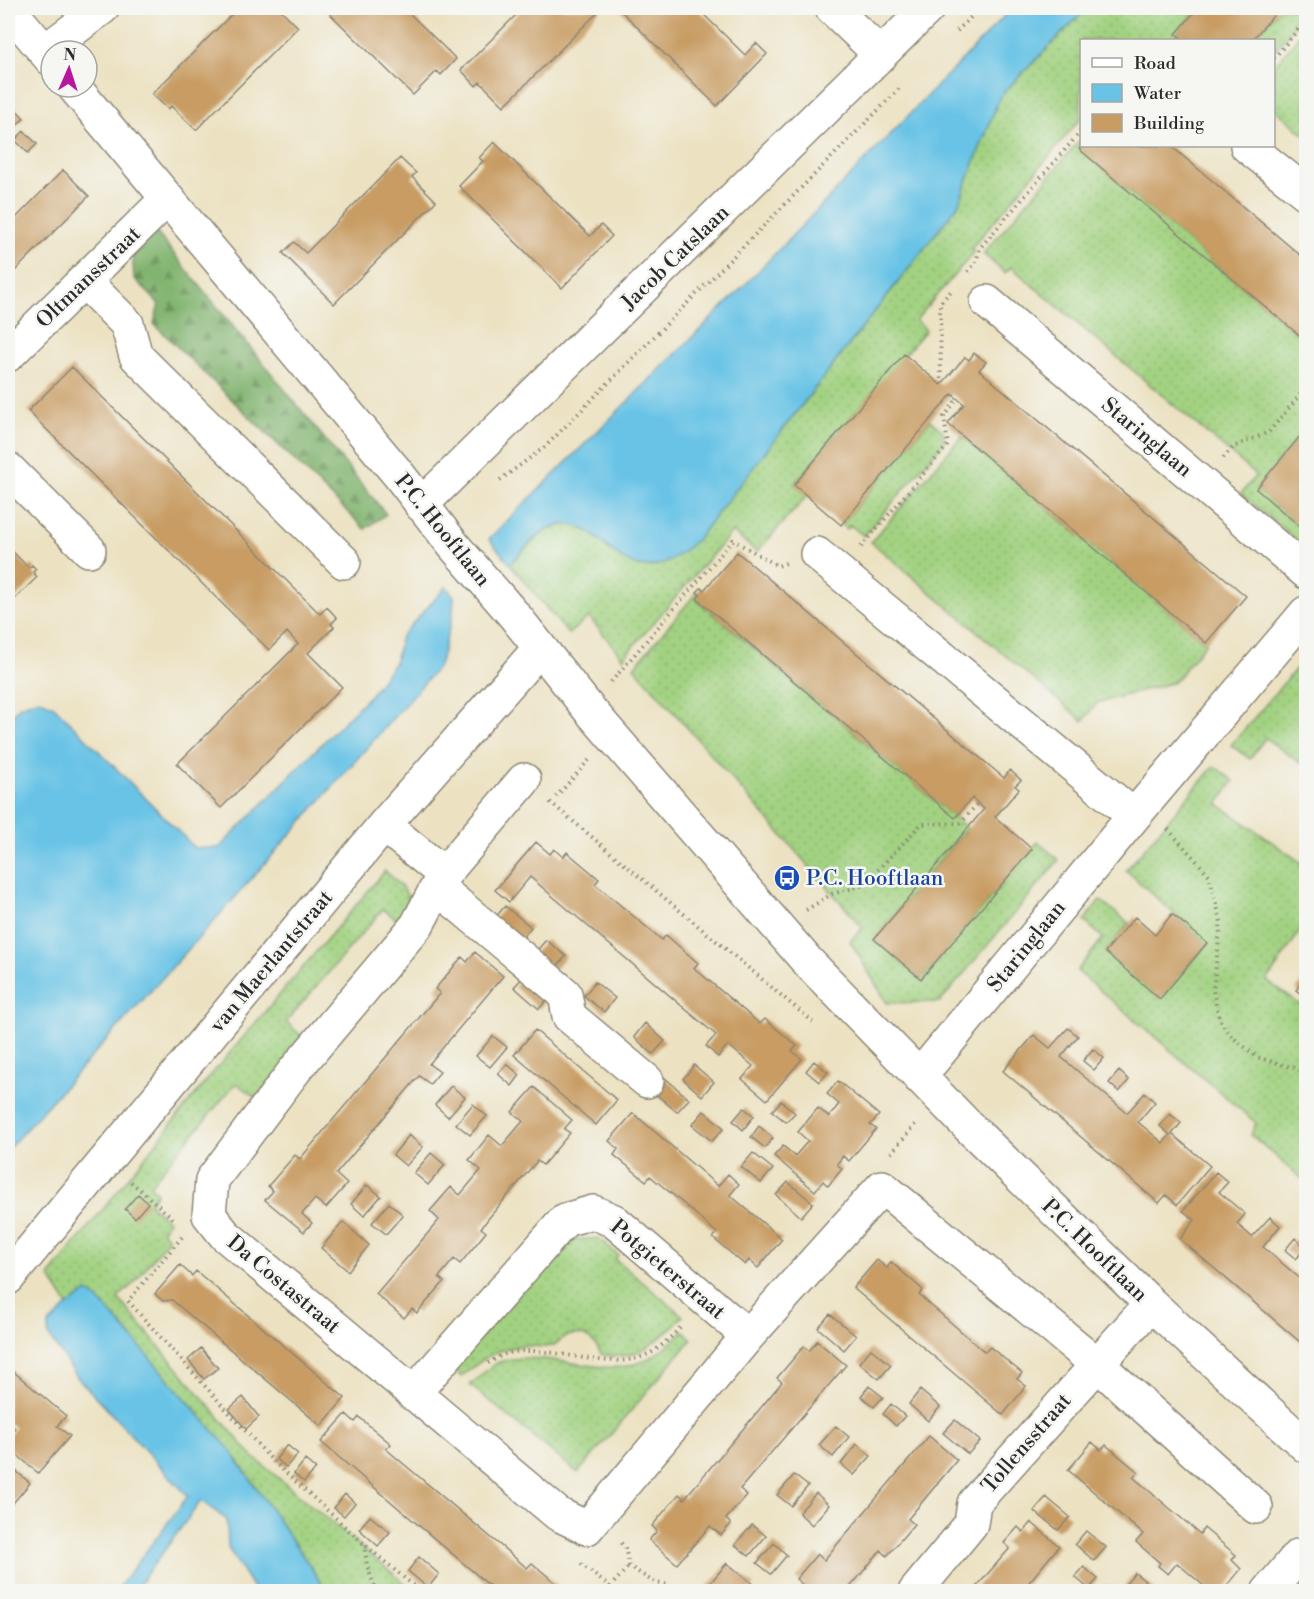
<svg xmlns="http://www.w3.org/2000/svg" width="1314" height="1599" font-family="'Libre Bodoni',serif">
<style>
.grass{fill:url(#grass-dots);stroke:#667e56;stroke-width:1.5}
.forest{fill:url(#forest-firs);stroke:#56704d;stroke-width:1.5}
.water{fill:#68c3e6;stroke:#4a7788;stroke-width:1.5}
.building{fill:#c89c63}
.lines{fill:none;stroke-linecap:round;stroke-linejoin:round}
.minor-casing{stroke:#8c8676;stroke-width:36}
.path{stroke:#8c8676;stroke-width:4;stroke-dasharray:1.5 4.5;stroke-linecap:butt}
.minor{stroke:#fff;stroke-width:33}
.labels{text-anchor:middle;stroke-width:5;stroke-linejoin:round;paint-order:stroke}
.street-label{font-size:21px;fill:#2b2b2b;stroke:#f6f6f2}
.transit-label{font-size:21px;fill:#164399;stroke:#f6f6f2;text-anchor:start}
</style>
<defs>
<pattern id="grass-dots" width="8" height="8" patternUnits="userSpaceOnUse" patternTransform="scale(1.5)"><rect width="8" height="8" fill="#a2d281"/><path d="M2 2h.1M6 6h.1" fill="none" stroke="#8cb470" stroke-width="1.8" stroke-linecap="round"/></pattern>
<pattern id="forest-firs" width="22" height="20" patternUnits="userSpaceOnUse" patternTransform="scale(1.5)"><rect width="22" height="20" fill="#81b46f"/><path d="M5 1l3.5 6h-7zM16 11l3.5 6h-7z" fill="#6a935b"/></pattern>
</defs>
<rect width="100%" height="100%" fill="#f6f6f2"/>
<filter id="ink" filterUnits="userSpaceOnUse"><feTurbulence type="fractalNoise" baseFrequency=".0167" numOctaves="2"/><feDisplacementMap in="SourceGraphic" scale="12" xChannelSelector="R" yChannelSelector="G"/><feConvolveMatrix kernelMatrix="1 2 1 2 8 2 1 2 1" color-interpolation-filters="sRGB"/></filter>
<filter id="wash" filterUnits="userSpaceOnUse"><feTurbulence type="fractalNoise" baseFrequency=".008" numOctaves="4" result="noise"/><feDisplacementMap in="SourceGraphic" scale="24" xChannelSelector="R" yChannelSelector="G"/><feGaussianBlur stdDeviation="1.35" result="paint"/><feColorMatrix in="noise" values="0 0 0 0 0 0 0 0 0 0 0 0 0 0 0 0 0 1.4 0 .05"/><feComposite in="paint" operator="in"/></filter>
<g filter="url(#wash)">
<rect width="100%" height="100%" fill="#ece2c2"/>
<!-- grass -->
<path class="grass" d="M1087,8H1198L1176,34L1180,40H1082L1081,118L971,249L974,252L916,320L926,330L794,484L807,496L757,552L732,532L623,658L589,617L568,634L510,564C531,543 557,510 590,531C597,536 604,545 610,551L699,537L958,205L1000,96Z
M1280,8H1306V12L1274,51V40H1252Z
M1306,27V136L1274,108V66Z
M1079,141L1082,146L1079,149L1306,341V429L1256,489L1303,528L1306,525V548L1241,494L1256,475L1011,267L1005,273L983,254Z
M930,420L943,431L944,442L864,536L850,525L847,529L841,525Z
M962,436L1206,643L1174,682L1097,703L1083,721L871,542Z
M697,592L700,595L697,600L967,828L874,939L921,979L1038,842L1059,860L940,1002L887,1003L850,941L863,928L634,667Z
M1306,657V767L1265,738L1250,759L1231,745Z
M1214,766L1234,781L1218,804L1306,866V922L1267,981L1306,1009V1182L1251,1135L1256,1123L1077,971L1103,938L1084,921L1100,900L1129,923L1105,952L1160,999L1207,944L1126,870Z
M385,871C405,888 417,899 405,926L383,909L286,1022L306,1040L257,1099L236,1083L150,1185L157,1192L150,1204L169,1221L162,1230L168,1239L135,1282L118,1298L252,1456L414,1591H327L231,1451L88,1292L68,1306L49,1276L211,1075Z
M599,1238L618,1255L615,1259L683,1316C662,1339 634,1364 601,1354C593,1338 583,1330 565,1337C561,1339 558,1343 554,1345C544,1349 532,1345 521,1346C497,1348 478,1362 461,1377L453,1369L551,1254L558,1259L574,1240Z
M683,1331L692,1339L578,1473L470,1385C479,1378 489,1366 499,1362C515,1357 528,1358 544,1359C605,1366 634,1383 683,1331Z"/>
<!-- forest -->
<path class="forest" d="M152,227L386,514L365,529L154,324L159,304L134,278L132,248Z"/>
<!-- water -->
<path class="water" d="M1012,8H1087L1000,96L958,205L699,537C617,620 608,500 547,529C534,536 521,553 510,564L489,539L739,291Z
M446,587L454,596L453,614L439,666L223,911L8,1149V719L20,706L39,699L54,706L195,848H219L371,694L395,662L401,636Z
M88,1292L103,1304L231,1451L327,1591H255L228,1548L227,1520L201,1501L134,1591H116L188,1496L78,1378L48,1335L49,1324L68,1306Z"/>
<g id="blocks">
<!-- building -->
<path class="building" d="M238,8H279L298,27L196,130L171,106L168,109L152,94Z
M324,8H404L456,59L441,75L437,71L413,95Z
M523,8H602L504,106L480,82L476,86L461,70Z
M618,8H697L745,55L756,43L767,54L717,106Z
M1198,8H1280L1252,40H1184L1176,34Z
M8,101L24,118L8,134Z
M24,131L37,144L28,153L15,140Z
M494,142L590,236L601,225L612,236L562,288L459,186L483,161L479,158Z
M1082,146H1171L1306,260V341L1079,149Z
M400,158L416,173L412,177L436,201L334,304L283,253L294,242L306,253Z
M63,170L89,196L8,278V226Z
M974,353L986,362L979,370L1246,596L1206,643L948,424L964,404L952,394L841,525L794,485L904,354L941,385L965,357L969,360Z
M72,367L320,614L327,607L337,618L331,624L334,627L308,653L342,687L221,808L177,764L298,644L287,632L269,650L28,411Z
M1306,429V525L1303,529L1256,489Z
M8,547L29,568L32,565L36,569L33,572L37,577L8,606Z
M737,552L1004,778L1010,770L1021,780L1015,786L1019,789L995,817L1032,849L921,979L874,939L984,809L972,798L955,818L697,599L700,595L697,592L701,588L704,590Z
M536,842L550,854L554,849L563,857L567,852L599,879L595,884L662,940L666,935L698,963L694,968L760,1024L765,1019L797,1046L792,1051L802,1059L767,1100L742,1079L753,1066L728,1045L718,1057L706,1046L716,1035L530,877L509,902L495,890Z
M505,906L531,927L520,941L494,919Z
M1172,914L1207,943L1160,999L1105,952L1135,917L1155,935Z
M546,940L566,956L554,970L534,954Z
M475,952L503,976L429,1064L440,1072L430,1084L419,1076L336,1174L347,1184L326,1208L315,1199L302,1214L312,1223L304,1232L265,1200L273,1191L268,1186L295,1155L300,1159L440,993L435,989L462,957L467,962Z
M526,974L551,995L539,1009L514,987Z
M1306,976V998L1296,990Z
M595,982L615,998L604,1012L584,996Z
M645,1023L665,1041L653,1054L634,1037Z
M1068,1028L1078,1036L1061,1057L1127,1113L1145,1093L1155,1102L1138,1122L1163,1143L1170,1135L1160,1126L1170,1114L1181,1123L1172,1134L1210,1166L1177,1205L1166,1195L1159,1203L1003,1071L1034,1035L1050,1048Z
M535,1030L617,1100L596,1125L514,1055Z
M493,1036L507,1047L490,1067L476,1056Z
M1093,1049L1104,1058L1094,1070L1083,1061Z
M814,1061L828,1072L819,1082L806,1071Z
M507,1064L520,1075L512,1086L498,1074Z
M694,1065L714,1082L702,1096L683,1079Z
M1119,1071L1129,1080L1119,1092L1109,1083Z
M664,1077L689,1099L677,1112L652,1091Z
M838,1081L879,1115L870,1125L876,1129L849,1161L843,1156L837,1164L842,1169L828,1186L823,1181L815,1191L774,1156L783,1146L795,1156L808,1141L798,1132L818,1108L829,1117L839,1104L827,1094Z
M451,1086L465,1097L448,1117L435,1105Z
M534,1087L572,1120L564,1129L570,1133L543,1165L537,1161L488,1219L481,1228L486,1232L460,1264L454,1259L439,1277L444,1282L417,1313L412,1309L404,1318L376,1294L439,1220L430,1211L451,1187L460,1195L481,1170L469,1160L489,1135L502,1146L523,1121L512,1112Z
M781,1101L795,1113L786,1122L772,1111Z
M473,1104L487,1116L470,1135L456,1124Z
M744,1108L754,1116L743,1130L733,1121Z
M704,1111L724,1128L712,1141L692,1125Z
M633,1113L718,1186L728,1174L739,1184L730,1195L782,1239L758,1268L749,1260L745,1265L713,1238L717,1233L684,1204L650,1176L646,1181L614,1155L618,1149L609,1141Z
M759,1126L773,1138L765,1148L751,1137Z
M409,1135L423,1147L406,1166L393,1155Z
M431,1153L445,1165L428,1185L414,1173Z
M753,1153L773,1169L761,1183L741,1167Z
M1216,1172L1228,1182L1219,1192L1245,1214L1237,1224L1252,1237L1270,1217L1280,1226L1263,1247L1303,1281L1306,1277V1347L1180,1239L1195,1220L1183,1211Z
M788,1182L813,1203L801,1217L776,1195Z
M367,1185L381,1196L364,1216L351,1204Z
M138,1194L148,1203L135,1218L125,1209Z
M389,1203L403,1215L386,1234L372,1223Z
M343,1222L369,1245L348,1271L321,1248Z
M1295,1238L1306,1248L1296,1259L1285,1250Z
M877,1260L887,1268L891,1262L923,1290L919,1295L985,1352L990,1347L1022,1373L1017,1379L1026,1386L1003,1415L853,1288Z
M180,1265L192,1276L196,1271L345,1398L321,1426L172,1300L163,1301L155,1294Z
M830,1314L856,1336L844,1350L818,1328Z
M817,1341L846,1365L740,1489L747,1495L726,1519L731,1524L721,1535L710,1526L677,1564L649,1540L657,1531L652,1526L679,1494L684,1499L754,1416L782,1382L777,1378L804,1346L809,1351Z
M201,1348L218,1368L204,1379L188,1360Z
M871,1349L891,1365L879,1379L859,1363Z
M8,1367L66,1416L57,1426L70,1436L38,1473L8,1447V1437L15,1428L8,1422Z
M869,1386L883,1397L874,1407L861,1396Z
M920,1390L940,1407L928,1421L909,1404Z
M243,1397L259,1417L246,1429L229,1409Z
M891,1404L905,1416L896,1426L883,1414Z
M346,1414L355,1422L359,1417L391,1444L386,1449L494,1540L527,1568L532,1563L564,1590L497,1592L321,1442Z
M955,1420L980,1441L968,1454L943,1433Z
M836,1426L849,1437L833,1457L819,1445Z
M929,1436L957,1460L908,1519L914,1524L887,1556L881,1550L846,1592H798L803,1585L796,1579L817,1554L824,1560Z
M1092,1442L1101,1450L1106,1445L1138,1472L1133,1477L1167,1506L1200,1534L1204,1528L1236,1555L1232,1560L1241,1569L1222,1592H1211L1177,1563L1168,1574L1158,1566L1160,1563L1136,1542L1143,1534L1068,1470Z
M857,1444L871,1456L854,1475L841,1464Z
M287,1445L298,1454L286,1467L276,1459Z
M305,1460L316,1469L304,1482L294,1474Z
M8,1464L30,1483L8,1509Z
M794,1475L808,1486L791,1506L777,1495Z
M816,1493L829,1505L812,1525L799,1513Z
M345,1494L355,1503L344,1516L334,1508Z
M1046,1497L1070,1517L1058,1530L1034,1511Z
M370,1516L390,1532L378,1546L359,1529Z
M1031,1522L1059,1546L1021,1592H972L1010,1548L1004,1543L1018,1527L1023,1532Z
M752,1525L766,1536L749,1556L735,1545Z
M1086,1531L1106,1547L1094,1561L1075,1544Z
M774,1543L787,1555L771,1574L757,1563Z
M419,1557L439,1574L428,1588L408,1571Z
M727,1563L754,1585L749,1592H710L706,1588Z
M1084,1567L1098,1579L1089,1589L1075,1577Z
M1135,1573L1155,1589L1153,1592H1130L1124,1586Z
M1106,1586L1113,1592H1101Z"/>
</g>
</g>
<g filter="url(#ink)">
<use href="#blocks" fill-opacity="0" stroke="#8c8676" stroke-width="1.5"/>
<g class="lines">
<!-- minor casing -->
<g class="minor-casing">
<path id="minor" d="M8,8L51,59
M832,8L881,55
M45,51L102,8
M74,87L399,475L454,546L514,615L588,708L808,962L969,1127L1151,1304L1306,1446
M1247,146L1306,193
M84,281L127,324L136,356L344,562
M987,302L1306,572
M8,355L167,199
M8,469L89,550
M421,505L928,8
M817,554L1134,816
M384,825L444,874
M437,887L565,994L569,1016L647,1081
M919,1077L1134,816L1306,613
M8,1278L384,825L540,648
M748,1336L882,1187L1097,1364L1256,1507
M413,1394L565,1220L593,1212L614,1221L748,1336L587,1528L558,1514L225,1235L209,1215L212,1180L295,1070L417,925L444,874L524,780
M915,1592L971,1524L974,1503L1151,1304
M1268,1592L1298,1556L1306,1563"/>
</g>
<!-- path -->
<path class="path" d="M957,31L980,8
M1274,58L1306,20
M968,272L976,262L980,248L1082,130
M941,385L940,303L953,289
M1223,458L1233,447L1269,432L1303,391L1306,390
M500,480L545,447L899,89
M861,547L948,445L944,417L957,399
M611,682L733,540L778,566L786,563
M556,797L589,760
M550,802L813,1022
M1168,829L1209,875L1221,922L1213,990L1219,1019L1230,1035L1257,1057L1304,1071L1306,1074
M806,910L832,894L864,885L921,824L961,823L978,803
M891,1153L917,1122
M131,1182L175,1220
M182,1237L128,1301L271,1459L364,1544L421,1592
M488,1363C495,1360 502,1354 509,1353C554,1343 604,1373 646,1355C659,1350 672,1336 682,1326
M621,1543L625,1547L629,1566L655,1583L670,1585L675,1592
M364,1544L367,1565L376,1592
M581,1564L616,1592
M610,1587L629,1566"/>
<!-- minor -->
<use href="#minor" class="minor"/>
</g>
</g>
<!-- icons -->
<defs>
<g id="bus-disc" transform="scale(1.35)"><circle r="9.5" fill="#1a4fb4" stroke="#f6f6f2"/><path d="M-5-6H5V4H4V6H2V4H-2V6H-4V4H-5ZM-3.5-4V0h7V-4ZM-3.5 1.2v1.5H-2V1.2ZM2 1.2v1.5H3.5V1.2Z" fill="#fff"/></g>
</defs>
<g fill-rule="evenodd">
<use href="#bus-disc" x="787" y="878"/>
</g>
<g class="labels">
<!-- street labels -->
<g class="street-label">
<text transform="translate(675 257) rotate(-44)" y="7">Jacob Catslaan</text>
<text transform="translate(88 277) rotate(-44)" y="7">Oltmansstraat</text>
<text transform="translate(1147 437) rotate(40)" y="7">Staringlaan</text>
<text transform="translate(443 530) rotate(51)" y="7">P.C. Hooftlaan</text>
<text transform="translate(1026 946) rotate(-51)" y="7">Staringlaan</text>
<text transform="translate(271 961) rotate(-50)" y="7">van Maerlantstraat</text>
<text transform="translate(1095 1250) rotate(44)" y="7">P.C. Hooftlaan</text>
<text transform="translate(668 1269) rotate(40)" y="7">Potgieterstraat</text>
<text transform="translate(284 1284) rotate(40)" y="7">Da Costastraat</text>
<text transform="translate(1026 1443) rotate(-49)" y="7">Tollensstraat</text>
</g>
<!-- transit labels -->
<g class="transit-label">
<text x="806" y="885">P.C. Hooftlaan</text>
</g>
</g>
<!-- margin -->
<rect width="1314" height="1599" fill="none" stroke="#f6f6f2" stroke-width="30"/>
<!-- legend -->
<rect x="1080" y="39" width="195" height="108" fill="#f6f6f2" stroke="#a5a5a2" stroke-width="1.5"/>
<rect x="1092" y="58" width="30" height="9" fill="#ffffff" stroke="#a5a5a2" stroke-width="1.5"/>
<text x="1134" y="69" font-size="18" fill="#2b2b2b">Road</text>
<rect x="1092" y="84" width="30" height="18" fill="#68c3e6" stroke="#a5a5a2" stroke-width="1.5"/>
<text x="1134" y="99" font-size="18" fill="#2b2b2b">Water</text>
<rect x="1092" y="114" width="30" height="18" fill="#c89c63" stroke="#a5a5a2" stroke-width="1.5"/>
<text x="1134" y="129" font-size="18" fill="#2b2b2b">Building</text>
<!-- north arrow -->
<g transform="translate(69 69) rotate(3)"><circle r="28" fill="#f6f6f2" stroke="#a5a5a2" stroke-width="1.5"/>
<path d="M0-4.5L10 22L0 15L-10 22Z" fill="#b5179e"/>
<text y="-9" font-size="16" font-weight="bold" text-anchor="middle" fill="#2b2b2b">N</text>
</g>
</svg>
